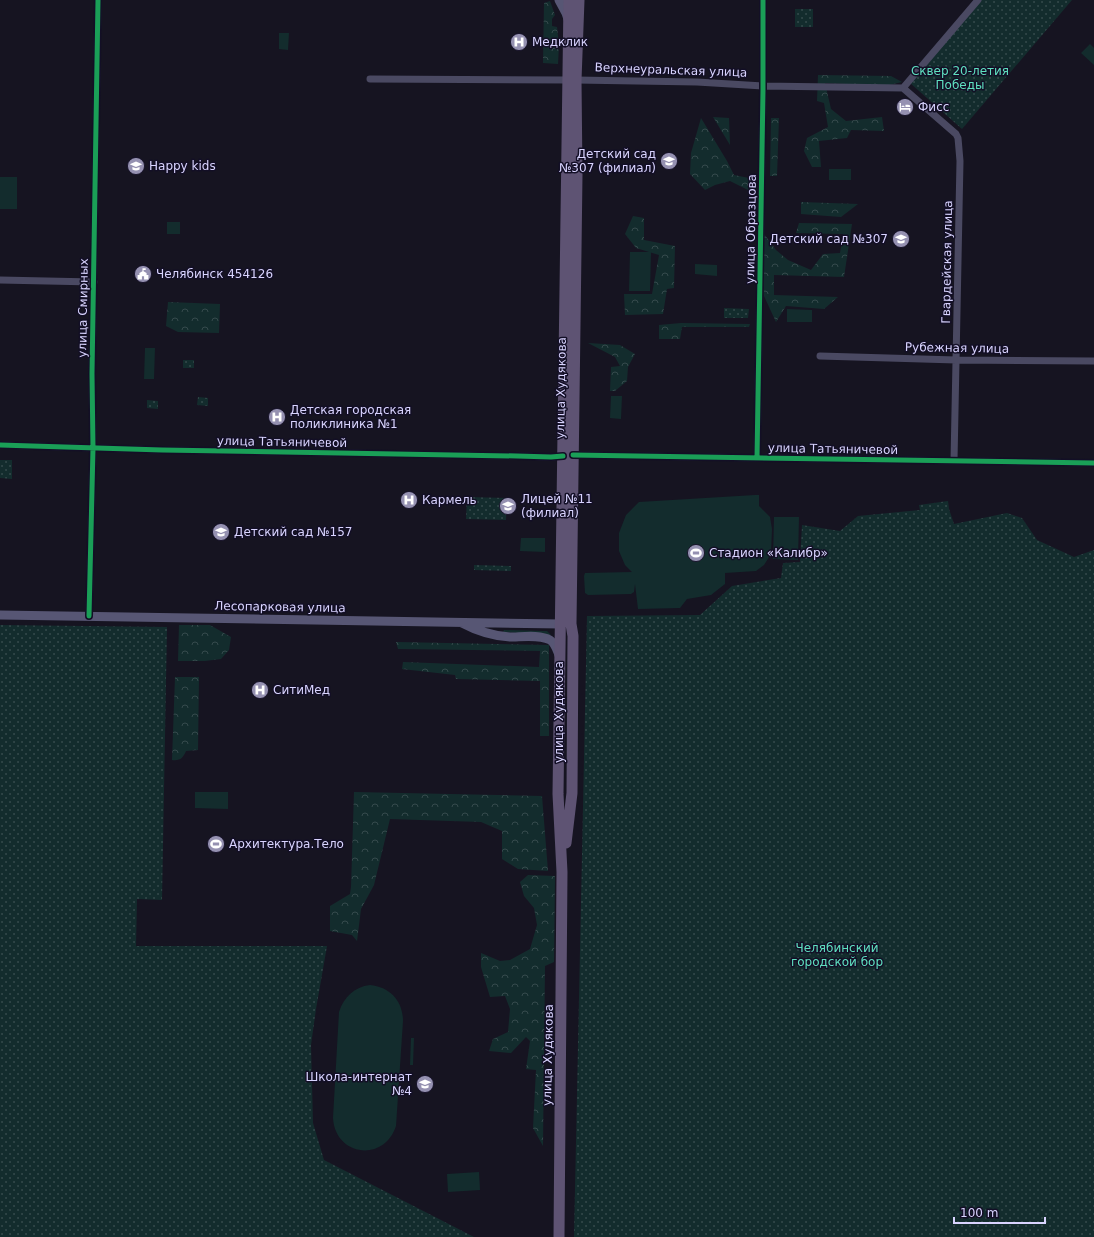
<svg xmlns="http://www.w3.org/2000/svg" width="1094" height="1237" font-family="'DejaVu Sans',sans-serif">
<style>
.grass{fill:#132c2d}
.forest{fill:url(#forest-crowns)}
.park{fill:url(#park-dots)}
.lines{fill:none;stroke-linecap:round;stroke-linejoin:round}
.minor{stroke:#4a4962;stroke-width:7}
.secondary{stroke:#575674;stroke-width:9}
.primary{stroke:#5e5373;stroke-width:11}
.cycleway-casing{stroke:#130f26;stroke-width:8}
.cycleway{stroke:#1a9f57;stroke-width:5}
.labels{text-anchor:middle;stroke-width:3;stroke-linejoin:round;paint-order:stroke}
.poi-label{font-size:12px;fill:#d9d4ff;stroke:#130f26;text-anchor:start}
.street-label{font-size:12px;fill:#d9d4ff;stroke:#130f26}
.park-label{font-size:12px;fill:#5fe0c0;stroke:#130f26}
</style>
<defs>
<pattern id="forest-crowns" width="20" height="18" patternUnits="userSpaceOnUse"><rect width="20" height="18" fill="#132c2d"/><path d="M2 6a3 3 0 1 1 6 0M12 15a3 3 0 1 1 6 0" fill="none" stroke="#354a4c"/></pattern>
<pattern id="park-dots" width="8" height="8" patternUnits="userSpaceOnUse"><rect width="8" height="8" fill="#132c2d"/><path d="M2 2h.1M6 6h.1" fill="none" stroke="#354a4c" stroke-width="1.8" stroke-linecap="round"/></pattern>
</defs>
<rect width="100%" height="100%" fill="#161421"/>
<!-- grass -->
<path class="grass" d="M279,33H289L288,50L279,49Z
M1090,44L1094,48V65L1081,53Z
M829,169H851V180H829Z
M0,177H17V209H0Z
M167,222H180V234H167Z
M630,252H651L650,291H629Z
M695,264L717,265V276L695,274Z
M787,309L812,310V322H787Z
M145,348H155L154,379H144Z
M611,396H622L621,419L610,418Z
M755,495H759V506L770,517L772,529L771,554L764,565L756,571L725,573V584L711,595L687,599L680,608L638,609L635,584L634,592L631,594L588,595L585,593L584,576L585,573L632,572L625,565L619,551V533L626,515L639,502Z
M774,517H799L798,560L773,559Z
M521,538H545V552L520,551Z
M504,630L544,631H547L551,635L503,632Z
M195,792H228V809L195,808Z
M370,985C390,987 403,1001 403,1021L396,1126C384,1163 335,1156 333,1118L339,1012C344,997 354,987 370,985Z
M411,1038H414L413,1065H410Z
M479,1172L480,1190L448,1192L447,1174Z"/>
<!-- forest -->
<path class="forest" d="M550,1L555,15L552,19V26L557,27L559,45L558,64L543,63L544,3Z
M818,75L891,76L902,82L885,86L825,83L831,109L846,121L882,117L884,131L851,130L847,138L819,141L821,167H812L804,151L807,138L828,127L824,103L817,101Z
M713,117L729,118L730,145Z
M701,118L727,161L734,175L754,179L752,192L730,181L715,185L705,190L690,174L691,153Z
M771,118H779L777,176H770Z
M801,202L858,204L841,217L801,214Z
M633,216L644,218V240L675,246L674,288L667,289L663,314L625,315L624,294H652L659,255L636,248L625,234Z
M799,223L852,224L844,277L774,275V295L838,297L824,309L786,306L776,322L764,296V234L776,250L788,260L811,270L823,254L840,253L843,234L796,233Z
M168,302L220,304L219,333L178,332L166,326Z
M681,323L750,324L749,327H682L680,339H659V325Z
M588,343L620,345L635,354L628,367L627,381L615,391H610L611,367L620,366L615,357Z
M179,625H210L231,637L229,650L221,659L205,661H178Z
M396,642L549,645V736H540V681L456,679L455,675L402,669L403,662L539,667L540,651L398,649Z
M175,677H199L198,750L186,751C183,758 180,761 172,760Z
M354,792L542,796L548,871L518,869L502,859V831L481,822L390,819L374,885L361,909L357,941L352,935L330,931V906L350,894L351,887Z
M528,875L555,876L554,962L545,966L543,1146L533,1128L536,1070L526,1069L530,1041L526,1037L511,1053L489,1051L493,1039L508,1032L510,1009L505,996L490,997L481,967V953L500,961L510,960L530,949L537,925L534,908L524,896L520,882Z"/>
<!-- park -->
<path class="park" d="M981,0H1072L962,129L910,83Z
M795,9H813V27H795Z
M724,308L749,309L748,318H724Z
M183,360H194V368H183Z
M198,397L208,398V406L197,405Z
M147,400L158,401V409L147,408Z
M0,460H12V479L0,478Z
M467,497L507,498L506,520L466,519Z
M948,501L949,509L954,524L1007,513L1022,518L1037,540L1074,557L1094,550V1237H574L587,616L700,615L732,586L781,578L783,563L800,562L802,525L840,531L858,516L920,510L919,505Z
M474,565L511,566V571L474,570Z
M0,625L167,627L162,900L137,899L136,946H327L316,1009L311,1045L313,1123L324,1160L474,1237H0Z"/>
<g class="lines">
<!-- minor -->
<path class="minor" d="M370,79L568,80
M576,80L697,82L763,86L903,88L978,0
M903,88L956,134L958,138L960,161L954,461
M0,280L94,282
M820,356L956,360L1094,361
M0,445L162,450L517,456L551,457L563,456
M573,455L1094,463
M757,458L763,90V0
M89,616L93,448L92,374L98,0"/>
<!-- secondary -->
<path class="secondary" d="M559,0L566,13L568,19
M0,615L561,624
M462,623C477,631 493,636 510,637C521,637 540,634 550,640C555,643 557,650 559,655"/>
<!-- primary -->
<path class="primary" d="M566,843L572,793L573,636L571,624L577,175L576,80L579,0
M559,1237L562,872L558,794L569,0"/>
<!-- cycleway casing -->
<g class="cycleway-casing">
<path id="cycleway" d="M0,445L162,450L517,456L551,457L563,456
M573,455L1094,463
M757,458L763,90V0
M89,616L93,448L92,374L98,0"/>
</g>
<!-- cycleway -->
<use href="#cycleway" class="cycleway"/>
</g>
<!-- icons -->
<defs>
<g id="hospital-disc" transform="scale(0.9)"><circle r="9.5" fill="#9591b1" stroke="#130f26"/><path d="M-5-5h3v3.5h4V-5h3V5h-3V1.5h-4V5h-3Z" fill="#fff"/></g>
<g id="hotel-disc" transform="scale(0.9)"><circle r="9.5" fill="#9591b1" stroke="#130f26"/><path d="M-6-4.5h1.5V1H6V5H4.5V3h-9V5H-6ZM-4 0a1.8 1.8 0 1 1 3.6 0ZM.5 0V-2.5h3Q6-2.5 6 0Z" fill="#fff"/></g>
<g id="school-disc" transform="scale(0.9)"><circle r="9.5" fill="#9591b1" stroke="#130f26"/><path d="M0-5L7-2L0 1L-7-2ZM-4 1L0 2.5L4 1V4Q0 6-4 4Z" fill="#fff"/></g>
<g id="civic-disc" transform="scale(0.9)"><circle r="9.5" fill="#9591b1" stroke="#130f26"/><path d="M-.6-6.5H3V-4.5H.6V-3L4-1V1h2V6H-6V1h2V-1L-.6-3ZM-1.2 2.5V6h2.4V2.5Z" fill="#fff"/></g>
<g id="stadium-disc" transform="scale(0.9)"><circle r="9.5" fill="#9591b1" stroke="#130f26"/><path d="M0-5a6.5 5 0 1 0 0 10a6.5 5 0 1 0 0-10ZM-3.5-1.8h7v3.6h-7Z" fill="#fff"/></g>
</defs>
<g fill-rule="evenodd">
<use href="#hospital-disc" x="519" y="42"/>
<use href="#hotel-disc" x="905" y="107"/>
<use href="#school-disc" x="669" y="161"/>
<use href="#school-disc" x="136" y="166"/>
<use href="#school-disc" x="901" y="239"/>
<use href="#civic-disc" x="143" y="274"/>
<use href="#hospital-disc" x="277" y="417"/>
<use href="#hospital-disc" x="409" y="500"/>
<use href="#school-disc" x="508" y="506"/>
<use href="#school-disc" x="221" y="532"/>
<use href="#stadium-disc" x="696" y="553"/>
<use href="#hospital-disc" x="260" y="690"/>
<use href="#stadium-disc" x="216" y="844"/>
<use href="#school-disc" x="425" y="1084"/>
</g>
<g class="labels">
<!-- poi labels -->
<g class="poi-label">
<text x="532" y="46">Медклик</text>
<text x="918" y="111">Фисс</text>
<text x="656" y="158" text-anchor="end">Детский сад<tspan x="656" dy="14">№307 (филиал)</tspan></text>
<text x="149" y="170">Happy kids</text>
<text x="888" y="243" text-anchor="end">Детский сад №307</text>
<text x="156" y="278">Челябинск 454126</text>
<text x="290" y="414">Детская городская<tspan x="290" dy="14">поликлиника №1</tspan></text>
<text x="521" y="503">Лицей №11<tspan x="521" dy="14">(филиал)</tspan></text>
<text x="422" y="504">Кармель</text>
<text x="234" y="536">Детский сад №157</text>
<text x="709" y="557">Стадион «Калибр»</text>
<text x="273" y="694">СитиМед</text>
<text x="229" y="848">Архитектура.Тело</text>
<text x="412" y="1081" text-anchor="end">Школа-интернат<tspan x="412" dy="14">№4</tspan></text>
</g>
<!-- street labels -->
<g class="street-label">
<text transform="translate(671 70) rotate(2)" y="4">Верхнеуральская улица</text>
<text transform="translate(751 229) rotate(-89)" y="4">улица Образцова</text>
<text transform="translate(947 262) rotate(-89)" y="4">Гвардейская улица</text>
<text transform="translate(83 308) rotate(-89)" y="4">улица Смирных</text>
<text transform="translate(957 348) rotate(1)" y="4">Рубежная улица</text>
<text transform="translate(561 388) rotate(-89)" y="4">улица Худякова</text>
<text transform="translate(282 442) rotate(1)" y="4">улица Татьяничевой</text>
<text transform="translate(833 449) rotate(1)" y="4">улица Татьяничевой</text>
<text transform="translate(280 607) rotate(1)" y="4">Лесопарковая улица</text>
<text transform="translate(559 712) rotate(-90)" y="4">улица Худякова</text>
<text transform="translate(548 1055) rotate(-89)" y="4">улица Худякова</text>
</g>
<!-- park labels -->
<g class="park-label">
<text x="960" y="75">Сквер 20-летия<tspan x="960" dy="14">Победы</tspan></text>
<text x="837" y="952">Челябинский<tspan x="837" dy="14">городской бор</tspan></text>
</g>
</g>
<!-- scale -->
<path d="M954 1217v6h91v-6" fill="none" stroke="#d9d4ff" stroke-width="2"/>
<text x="960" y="1217" font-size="12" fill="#d9d4ff" stroke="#130f26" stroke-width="3" paint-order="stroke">100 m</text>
</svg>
